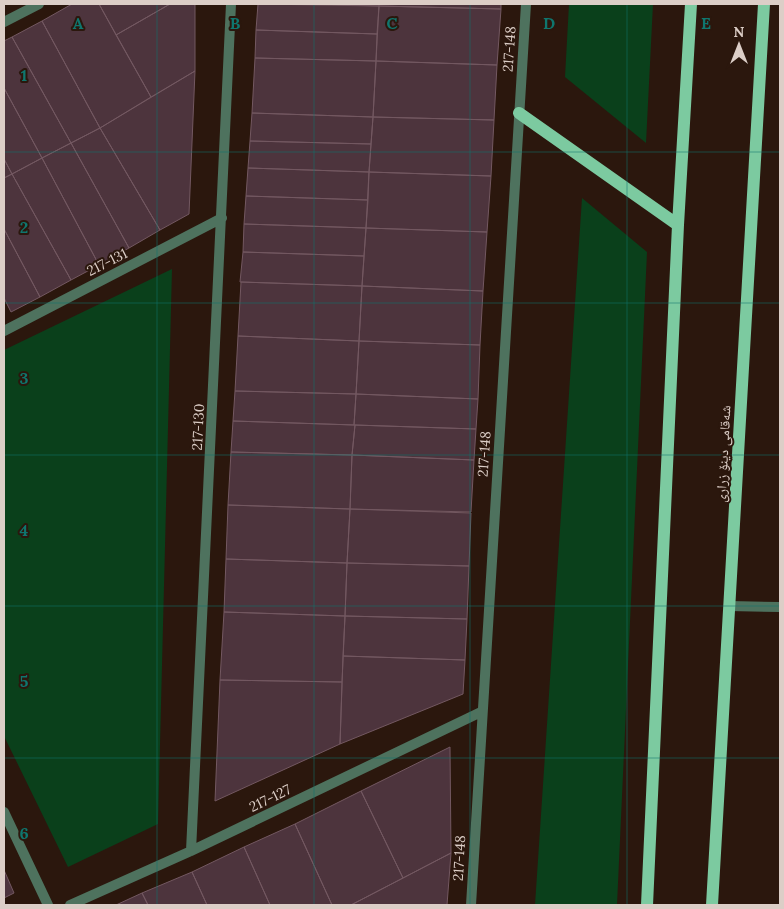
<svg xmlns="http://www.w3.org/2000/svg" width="784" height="909" font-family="Lora,'Noto Naskh Arabic',serif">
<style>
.green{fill:#0a401b}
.building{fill:#4d343d;stroke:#735861}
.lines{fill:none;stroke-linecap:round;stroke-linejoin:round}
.service{stroke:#4e725e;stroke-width:10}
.minor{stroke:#4e725e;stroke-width:10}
.primary{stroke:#7ccaa0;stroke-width:12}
.grid{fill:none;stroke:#0f766e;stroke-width:1;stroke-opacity:0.55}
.labels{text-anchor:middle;stroke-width:4;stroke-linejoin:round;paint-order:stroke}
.street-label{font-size:14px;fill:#dccec7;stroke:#2b170d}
.grid-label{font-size:16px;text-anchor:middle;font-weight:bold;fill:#0f766e;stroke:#2b170d;stroke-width:4;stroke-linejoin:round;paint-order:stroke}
</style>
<rect width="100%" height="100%" fill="#2b170d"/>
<!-- green -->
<path class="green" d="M569,4H653L646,143L565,77Z
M582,198L647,252L617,905H535Z
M172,269L158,824L68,867L4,736V350Z"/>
<!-- building -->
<path class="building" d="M72,4H99L151,97L100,128L42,21Z
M99,4H170L116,35Z
M170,4H195V71L151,97L116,35Z
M258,4L379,6L377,34L256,30Z
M314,4H379V6Z
M379,4H501V9L379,6Z
M379,6L501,9L497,65L376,61Z
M42,21L100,128L71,143L12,37Z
M256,30L377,34L376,61L255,58Z
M12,37L71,143L42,158L4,88V41Z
M255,58L376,61L373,117L252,113Z
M376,61L497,65L494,120L373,117Z
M195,71L189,214L160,230L100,128Z
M4,88L42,158L12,174L4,159Z
M252,113L373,117L371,144L250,141Z
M373,117L494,120L491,176L369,172Z
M100,128L160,230L129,248L71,143Z
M250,141L371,144L369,172L248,168Z
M71,143L129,248L99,265L42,158Z
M42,158L99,265L71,280L12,174Z
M4,159L12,174L4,178Z
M248,168L369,172L368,200L246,196Z
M369,172L491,176L487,232L366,228Z
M12,174L71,280L40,297L4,229V178Z
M246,196L368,200L366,228L244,224Z
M244,224L366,228L364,256L243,252Z
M366,228L487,232L483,291L362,286Z
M4,229L40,297L11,312L4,298Z
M243,252L364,256L362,286L240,282Z
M241,282L362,286L359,341L238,336Z
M362,286L483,291L480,345L359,341Z
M238,336L359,341L356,394L235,391Z
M359,341L480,345L478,399L356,394Z
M235,391L356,394L354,425L233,421Z
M356,394L478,399L476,429L354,425Z
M233,421L355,425L352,455L231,452Z
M355,425L476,429L474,460L352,455Z
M231,452L352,455L350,509L228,505Z
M352,455L474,460L471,512L350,509Z
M228,505L350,509L347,563L226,559Z
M350,509L471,513L469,566L347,563Z
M226,559L347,563L345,616L224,612Z
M347,563L469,566L467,619L345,616Z
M224,612L345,616L342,682L220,680Z
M345,616L467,619L465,660L343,656Z
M343,656L465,660L463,694L340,744Z
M220,680L342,682L340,744L215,801Z
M450,747L451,853L403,878L361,791Z
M361,791L403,878L351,905H332L295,824Z
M295,824L332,905H270L244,847Z
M244,847L270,905H207L192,872Z
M451,853L447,905H351L403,878Z
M4,870L14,893L4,898Z
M192,872L207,905H148L142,893Z
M142,893L148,905H116Z"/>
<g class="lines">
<!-- service -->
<path class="service" d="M729,606L780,607"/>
<!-- minor -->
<path class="minor" d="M4,22L39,4
M4,331L222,218
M4,812L48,905
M191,851L231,4
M70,905L191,851L481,712
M471,905L526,4"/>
<!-- primary -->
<path class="primary" d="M519,113L678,225
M647,905L678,225L691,4
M712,905L764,4"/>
</g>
<!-- grid -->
<path class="grid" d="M157,4V905M314,4V905M470,4V905M627,4V905M4,152H780M4,303H780M4,455H780M4,606H780M4,758H780"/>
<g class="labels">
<!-- street labels -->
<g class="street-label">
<text transform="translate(509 49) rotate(-86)" y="5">217-148</text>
<text transform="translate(107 262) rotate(-27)" y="5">217-131</text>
<text transform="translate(198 427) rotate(-87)" y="5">217-130</text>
<text transform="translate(484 454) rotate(-86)" y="5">217-148</text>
<text transform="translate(723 454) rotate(-87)" y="5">شەقامی دینۆ زراری</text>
<text transform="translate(270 798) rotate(-26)" y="5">217-127</text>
<text transform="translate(459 858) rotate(-87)" y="5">217-148</text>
</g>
</g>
<g class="grid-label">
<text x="78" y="29">A</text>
<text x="235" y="29">B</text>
<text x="392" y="29">C</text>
<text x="549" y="29">D</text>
<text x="706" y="29">E</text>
<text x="24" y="81">1</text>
<text x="24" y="233">2</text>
<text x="24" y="384">3</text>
<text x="24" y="536">4</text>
<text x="24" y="687">5</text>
<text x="24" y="839">6</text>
</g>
<!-- border -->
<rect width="784" height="909" fill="none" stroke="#dccec7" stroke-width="10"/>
<!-- north arrow -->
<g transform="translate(739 45)" stroke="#2b170d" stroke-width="4" paint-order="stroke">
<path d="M0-4L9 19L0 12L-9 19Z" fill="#dccec7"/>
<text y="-8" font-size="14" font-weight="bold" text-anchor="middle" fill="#dccec7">N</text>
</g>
</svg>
